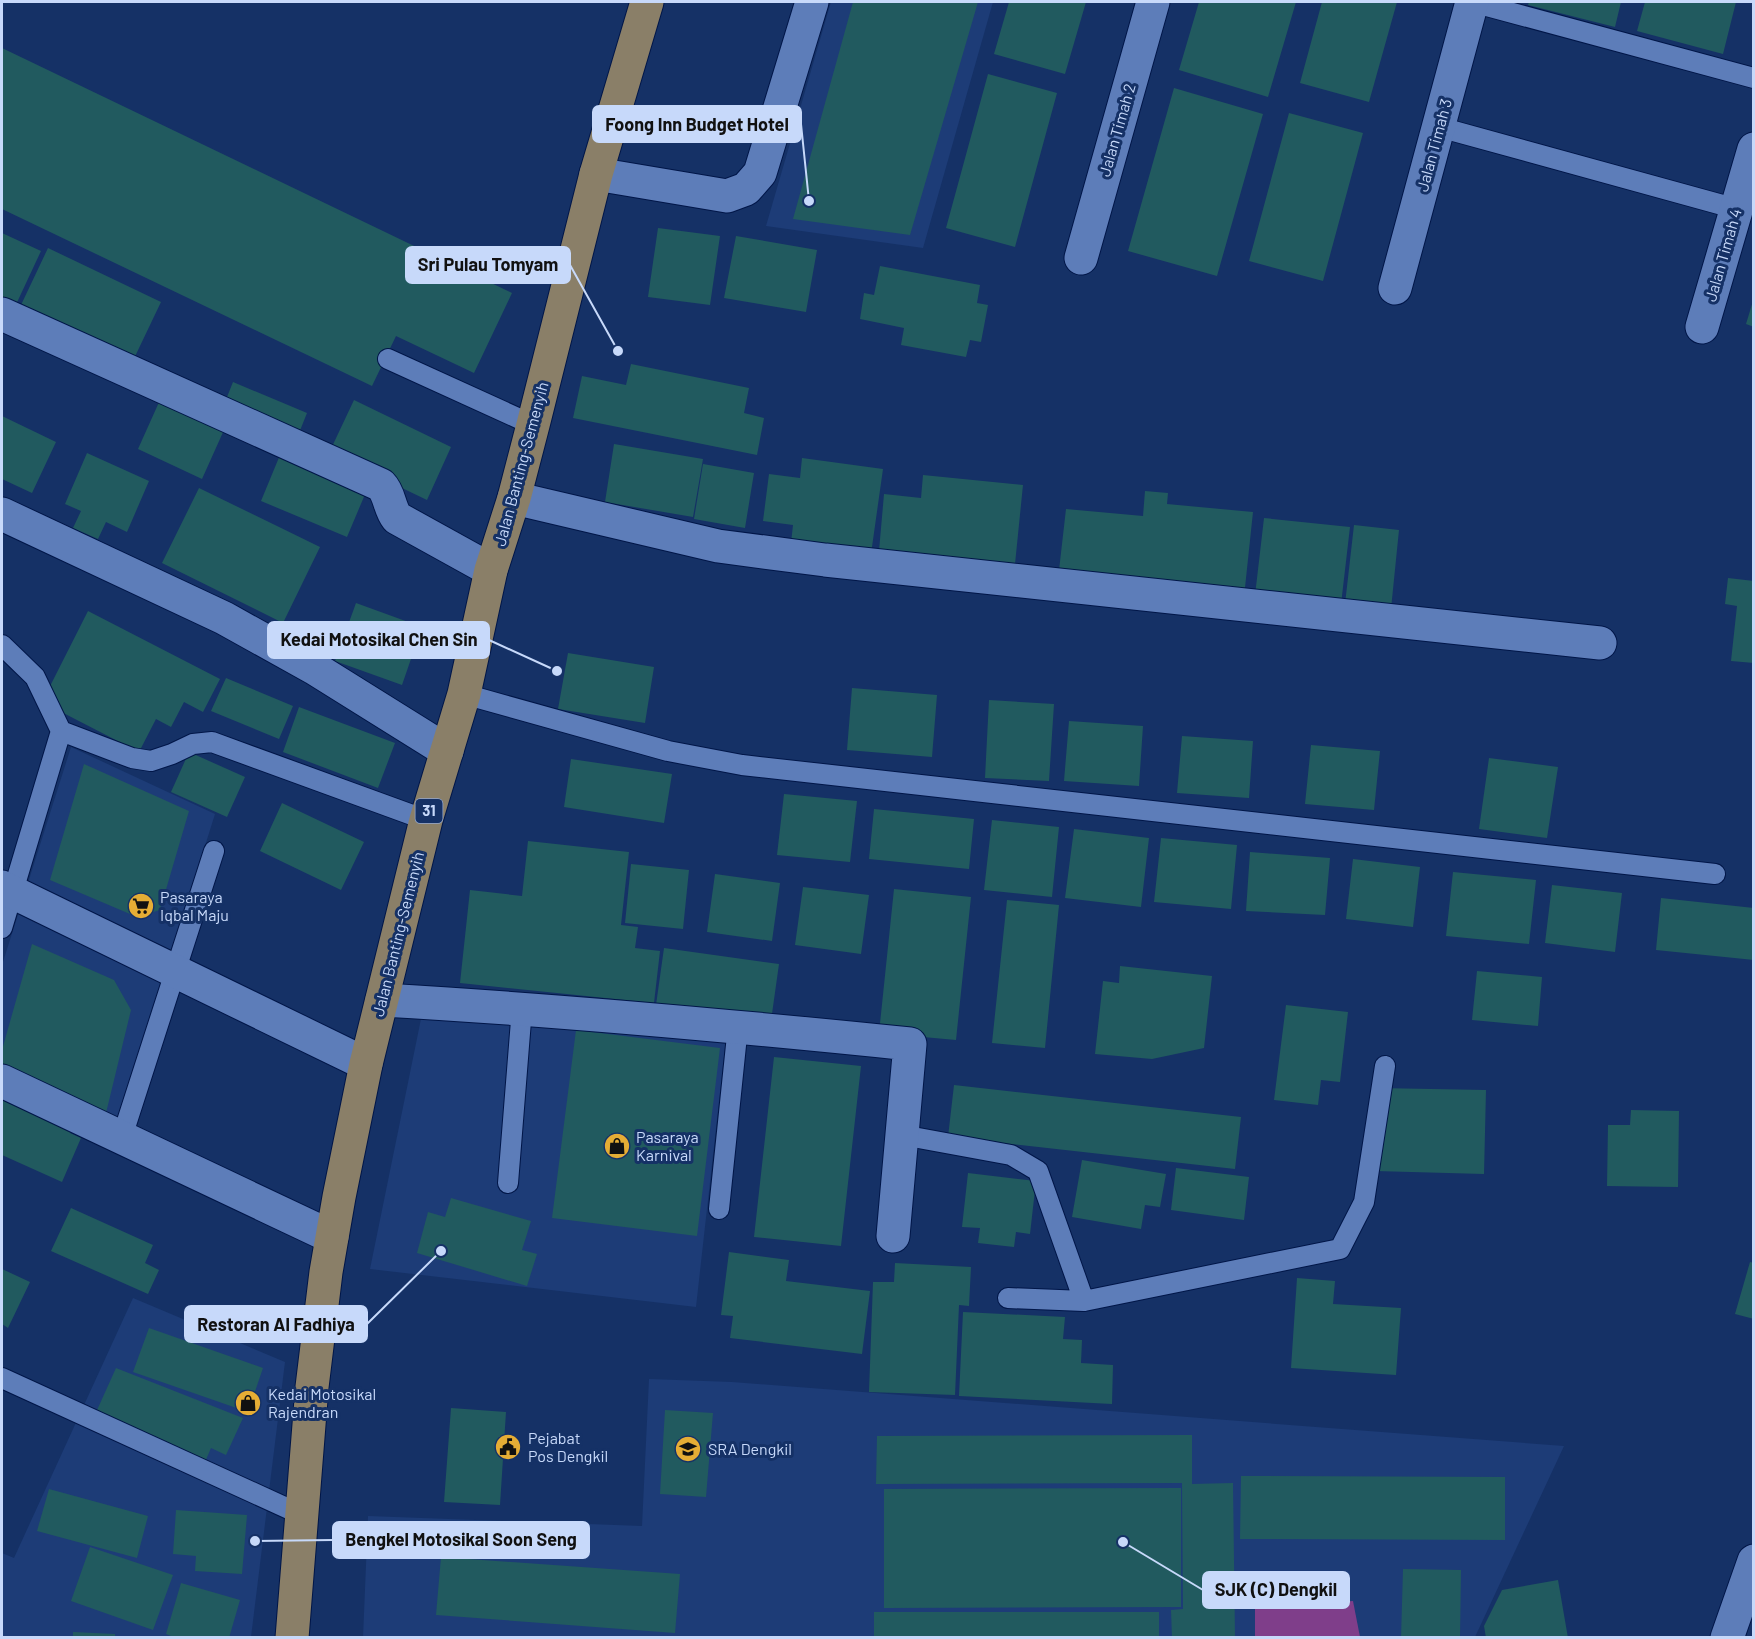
<svg xmlns="http://www.w3.org/2000/svg" width="1755" height="1639" font-family="Barlow,sans-serif">
<style>
.built{fill:#1d3c77}
.green{fill:#7f3e8a}
.building{fill:#215a5f}
.lines{fill:none;stroke-linecap:round;stroke-linejoin:round}
.service-casing{stroke:#011648;stroke-width:22}
.minor-casing{stroke:#011648;stroke-width:35}
.primary-casing{stroke:#011648;stroke-width:35}
.service{stroke:#5d7db9;stroke-width:20}
.minor{stroke:#5d7db9;stroke-width:33}
.primary{stroke:#8a7f68;stroke-width:33}
.labels{text-anchor:middle;stroke-width:6;stroke-linejoin:round;paint-order:stroke}
.shield{fill:#153166;stroke:#92a7ce;stroke-width:1.5}
.shield-label{font-size:15px;font-weight:bold;fill:#c7d9fa}
.street-label{font-size:16px;fill:#c7d9fa;stroke:#153166}
.poi-label{font-size:16px;fill:#c7d9fa;stroke:#153166;text-anchor:start}
.leader{fill:none;stroke:#c7d9fa;stroke-width:2}
.callout-dot{fill:#c7d9fa;stroke:#153166;stroke-width:2}
.callout{fill:#c7d9fa;stroke:#c7d9fa;stroke-width:2}
.callout-label{font-size:18px;text-anchor:middle;font-weight:bold;fill:#111}
</style>
<rect width="100%" height="100%" fill="#153166"/>
<!-- built -->
<path class="built" d="M831,2H993L923,248L766,226Z
M71,747L215,814L118,1123L2,1067V965Z
M422,1014L726,1039L696,1307L370,1269Z
M133,1298L285,1362L251,1637L2,1638V1553L14,1558Z
M649,1379L732,1382L1564,1446L1475,1637L363,1638L368,1516L642,1526Z"/>
<!-- green -->
<path class="green" d="M1353,1601L1360,1637H1255V1608Z"/>
<!-- building -->
<path class="building" d="M853,2H978L910,235L793,219Z
M1009,2H1086L1065,74L994,54Z
M1199,2H1296L1268,97L1179,70Z
M1322,2H1397L1369,102L1300,83Z
M1529,2H1621L1615,27L1528,5Z
M1645,2H1736L1723,54L1637,31Z
M2,48L512,293L474,373L396,336L372,386L2,209Z
M988,74L1057,93L1015,247L946,228Z
M1174,88L1263,114L1217,276L1128,251Z
M1289,113L1363,133L1323,281L1249,261Z
M658,228L720,236L710,305L648,297Z
M2,233L41,251L13,311L2,305Z
M736,236L817,250L806,312L724,298Z
M48,248L161,302L129,369L21,305Z
M880,266L980,285L977,303L988,305L981,342L970,340L966,357L901,345L904,328L860,319L864,293L874,295Z
M1753,301H1754V327L1746,324Z
M631,364L749,388L744,413L764,418L757,455L573,418L582,376L626,385Z
M233,382L307,413L295,443L221,412Z
M160,400L224,430L202,479L138,449Z
M354,400L451,447L427,500L329,453Z
M2,416L56,442L32,493L2,479Z
M614,444L703,459L693,517L605,502Z
M87,453L149,481L127,532L106,522L98,539L73,528L81,511L65,504Z
M280,455L366,492L347,537L261,501Z
M802,458L883,469L871,554L791,543L793,525L763,521L769,474L800,478Z
M703,464L754,473L745,528L694,519Z
M923,475L1023,485L1015,564L879,551L884,494L921,498Z
M199,488L320,547L283,623L162,563Z
M1145,491L1168,493L1167,504L1253,512L1244,597L1058,579L1066,509L1143,516Z
M1264,518L1350,527L1340,613L1254,604Z
M1354,525L1399,530L1391,609L1345,604Z
M1728,578L1754,581V663L1731,661L1737,606L1725,604Z
M356,603L422,627L402,685L335,661Z
M88,611L220,679L203,712L184,702L171,727L156,719L139,752L42,702Z
M568,653L654,667L645,723L558,709Z
M226,678L293,706L279,739L211,711Z
M852,688L937,695L932,757L847,750Z
M989,700L1054,704L1049,781L985,778Z
M299,707L395,743L378,788L283,752Z
M1069,721L1143,726L1139,786L1064,781Z
M1182,736L1253,741L1249,798L1177,793Z
M1311,745L1380,751L1374,810L1305,804Z
M189,752L245,777L227,817L171,792Z
M1489,758L1558,767L1547,838L1479,829Z
M571,759L672,774L664,823L564,807Z
M84,764L189,811L160,910L137,917L50,880Z
M784,794L857,801L850,862L777,855Z
M282,803L364,842L341,890L260,851Z
M874,809L974,819L969,869L869,859Z
M992,820L1059,827L1052,897L984,890Z
M1074,829L1149,838L1141,907L1065,898Z
M1161,838L1237,845L1231,909L1154,902Z
M528,841L629,852L621,925L638,927L635,948L660,951L654,1003L460,983L470,890L522,896Z
M1250,852L1330,858L1325,915L1246,911Z
M1353,859L1420,867L1413,927L1346,919Z
M631,864L689,870L683,929L625,923Z
M1453,872L1536,880L1529,944L1446,936Z
M715,874L780,883L772,941L707,932Z
M1552,885L1622,893L1615,952L1545,943Z
M803,887L869,895L861,954L795,945Z
M894,889L971,897L956,1040L879,1033Z
M1661,898L1754,908V960L1656,950Z
M1007,900L1059,905L1045,1048L992,1043Z
M32,944L114,980L131,1010L106,1113L2,1066V1050Z
M664,948L779,964L771,1021L656,1005Z
M1120,966L1212,976L1204,1048L1152,1059L1095,1054L1103,981L1119,983Z
M1477,971L1542,977L1538,1026L1472,1020Z
M1286,1005L1348,1012L1340,1082L1321,1080L1318,1105L1274,1100Z
M576,1030L720,1048L697,1236L552,1218Z
M774,1057L861,1066L841,1246L754,1237Z
M954,1085L1241,1117L1235,1169L948,1137Z
M1377,1088L1486,1090L1484,1174L1375,1171Z
M2,1094L73,1125L70,1133L81,1138L62,1182L2,1155Z
M1631,1110L1679,1111L1678,1187L1607,1186L1608,1125H1630Z
M1082,1160L1166,1174L1160,1207L1145,1205L1141,1229L1072,1217Z
M1176,1168L1249,1177L1244,1220L1171,1210Z
M968,1173L1036,1181L1030,1234L1016,1232L1014,1247L978,1243L980,1228L962,1227Z
M451,1198L531,1221L522,1250L537,1254L527,1286L417,1253L428,1212L445,1217Z
M71,1208L153,1245L145,1263L159,1270L148,1294L51,1251Z
M729,1252L789,1260L786,1281L870,1291L862,1354L730,1338L733,1316L721,1315Z
M1750,1262L1754,1263V1319L1735,1314Z
M895,1263L971,1267L969,1306L959,1305L955,1395L869,1392L873,1282H894Z
M2,1269L30,1282L8,1328L2,1324Z
M1297,1278L1335,1281L1333,1304L1401,1308L1396,1375L1291,1368Z
M963,1312L1065,1317L1063,1339L1082,1340L1081,1363L1113,1365L1112,1404L959,1396Z
M149,1328L263,1368L248,1412L133,1372Z
M116,1368L243,1418L226,1455L211,1448L202,1469L93,1419Z
M451,1408L506,1412L500,1505L444,1502Z
M665,1410L713,1413L706,1497L660,1494Z
M1192,1435V1484L1233,1483L1235,1638H1172L1171,1610L1183,1609L1182,1483L876,1484L877,1436Z
M1241,1476L1505,1477V1540L1240,1539Z
M1181,1488V1607L884,1608V1489Z
M49,1489L148,1516L137,1558L37,1531Z
M176,1510L247,1515L242,1574L195,1571L196,1556L173,1554Z
M90,1547L173,1575L153,1630L71,1601Z
M441,1557L680,1574L675,1633L436,1615Z
M1403,1569L1461,1570L1460,1638H1401Z
M1558,1580L1568,1638H1486L1484,1626L1502,1590Z
M181,1583L240,1600L229,1638H176L166,1634Z
M874,1612H1159V1638H874Z
M73,1632L115,1634V1638H73Z"/>
<g class="lines">
<!-- service casing -->
<g class="service-casing">
<path id="service" d="M1472,2L1754,78
M1439,127L1737,209
M388,359L533,425
M2,645L35,677L61,731
M464,694L668,751L742,765L1715,874
M2,928L61,731L132,758L151,761L172,754L193,744L212,742L426,820
M902,1135L1011,1155L1038,1171L1084,1301
M122,1137L214,851
M508,1183L522,1008
M719,1209L738,1026
M1008,1298L1084,1301L1340,1249L1364,1202L1385,1066
M2,1378L302,1515"/>
</g>
<!-- minor casing -->
<g class="minor-casing">
<path id="minor" d="M596,174L727,196L746,189L760,173L812,2
M1081,258L1153,2
M1395,288L1472,2
M2,314L381,485C390,494 389,508 397,518L491,570
M1702,327L1754,149
M514,498L718,546L825,560L1600,643
M2,514L224,618L314,668L447,751
M2,887L366,1064
M382,1000C559,1010 734,1026 910,1044L893,1236
M2,1081L332,1237
M1727,1638L1754,1561"/>
</g>
<!-- primary casing -->
<g class="primary-casing">
<path id="primary" d="M292,1638L312,1387L326,1272L339,1197L366,1064L426,820L464,694L491,570L514,498L533,425L596,174L647,2"/>
</g>
<!-- service -->
<use href="#service" class="service"/>
<!-- minor -->
<use href="#minor" class="minor"/>
<!-- primary -->
<use href="#primary" class="primary"/>
</g>
<!-- icons -->
<defs>
<g id="supermarket-disc" transform="scale(1.35)"><circle r="9.5" fill="#e5ad35" stroke="#153166"/><path d="M-6-5.5h2.5l.6 2H6L4.5 2H-2.5L-4.4-4H-6ZM-1.5 3.2a1.3 1.3 0 1 0 .1 0ZM3 3.2a1.3 1.3 0 1 0 .1 0Z" fill="#111"/></g>
<g id="shop-disc" transform="scale(1.35)"><circle r="9.5" fill="#e5ad35" stroke="#153166"/><path d="M-5-2.5h2.3a2.7 3.5 0 0 1 5.4 0H5L5.5 6h-11ZM-1.5-2.5h3a1.5 2.3 0 0 0-3 0Z" fill="#111"/></g>
<g id="civic-disc" transform="scale(1.35)"><circle r="9.5" fill="#e5ad35" stroke="#153166"/><path d="M-.6-6.5H3V-4.5H.6V-3L4-1V1h2V6H-6V1h2V-1L-.6-3ZM-1.2 2.5V6h2.4V2.5Z" fill="#111"/></g>
<g id="school-disc" transform="scale(1.35)"><circle r="9.5" fill="#e5ad35" stroke="#153166"/><path d="M0-5L7-2L0 1L-7-2ZM-4 1L0 2.5L4 1V4Q0 6-4 4Z" fill="#111"/></g>
</defs>
<g fill-rule="evenodd">
<use href="#supermarket-disc" x="141" y="906"/>
<use href="#shop-disc" x="617" y="1146"/>
<use href="#shop-disc" x="248" y="1403"/>
<use href="#civic-disc" x="508" y="1447"/>
<use href="#school-disc" x="688" y="1449"/>
</g>
<g class="labels">
<!-- shield labels -->
<rect class="shield" x="415.5" y="799" width="27" height="24" rx="4.5"/>
<g class="shield-label">
<text x="429" y="816">31</text>
</g>
<!-- street labels -->
<g class="street-label">
<text transform="translate(1117 130) rotate(-74)" y="6">Jalan Timah 2</text>
<text transform="translate(1434 145) rotate(-75)" y="6">Jalan Timah 3</text>
<text transform="translate(1723 255) rotate(-74)" y="6">Jalan Timah 4</text>
<text transform="translate(521 464) rotate(-75)" y="6">Jalan Banting-Semenyih</text>
<text transform="translate(398 934) rotate(-76)" y="6">Jalan Banting-Semenyih</text>
</g>
<!-- poi labels -->
<g class="poi-label">
<text x="160" y="903">Pasaraya<tspan x="160" dy="18">Iqbal Maju</tspan></text>
<text x="636" y="1143">Pasaraya<tspan x="636" dy="18">Karnival</tspan></text>
<text x="268" y="1400">Kedai Motosikal<tspan x="268" dy="18">Rajendran</tspan></text>
<text x="528" y="1444">Pejabat<tspan x="528" dy="18">Pos Dengkil</tspan></text>
<text x="708" y="1455">SRA Dengkil</text>
</g>
</g>
<!-- callouts -->
<path class="leader" d="M809 201L801 124M618 351L570 265M557 671L489 640M441 1251L367 1324M255 1541L333 1540M1123 1542L1203 1590"/>
<g class="callout-dot">
<circle cx="809" cy="201" r="6"/>
<circle cx="618" cy="351" r="6"/>
<circle cx="557" cy="671" r="6"/>
<circle cx="441" cy="1251" r="6"/>
<circle cx="255" cy="1541" r="6"/>
<circle cx="1123" cy="1542" r="6"/>
</g>
<g class="callout">
<rect x="593" y="106" width="208" height="36" rx="6"/>
<rect x="406" y="247" width="164" height="36" rx="6"/>
<rect x="268" y="622" width="221" height="36" rx="6"/>
<rect x="185" y="1306" width="182" height="36" rx="6"/>
<rect x="333" y="1522" width="256" height="36" rx="6"/>
<rect x="1203" y="1572" width="146" height="36" rx="6"/>
</g>
<g class="callout-label">
<text x="697" y="131">Foong Inn Budget Hotel</text>
<text x="488" y="271">Sri Pulau Tomyam</text>
<text x="379" y="646">Kedai Motosikal Chen Sin</text>
<text x="276" y="1331">Restoran Al Fadhiya</text>
<text x="461" y="1546">Bengkel Motosikal Soon Seng</text>
<text x="1276" y="1596">SJK (C) Dengkil</text>
</g>
<!-- border -->
<rect width="1755" height="1639" fill="none" stroke="#c7d9fa" stroke-width="6"/>
</svg>
